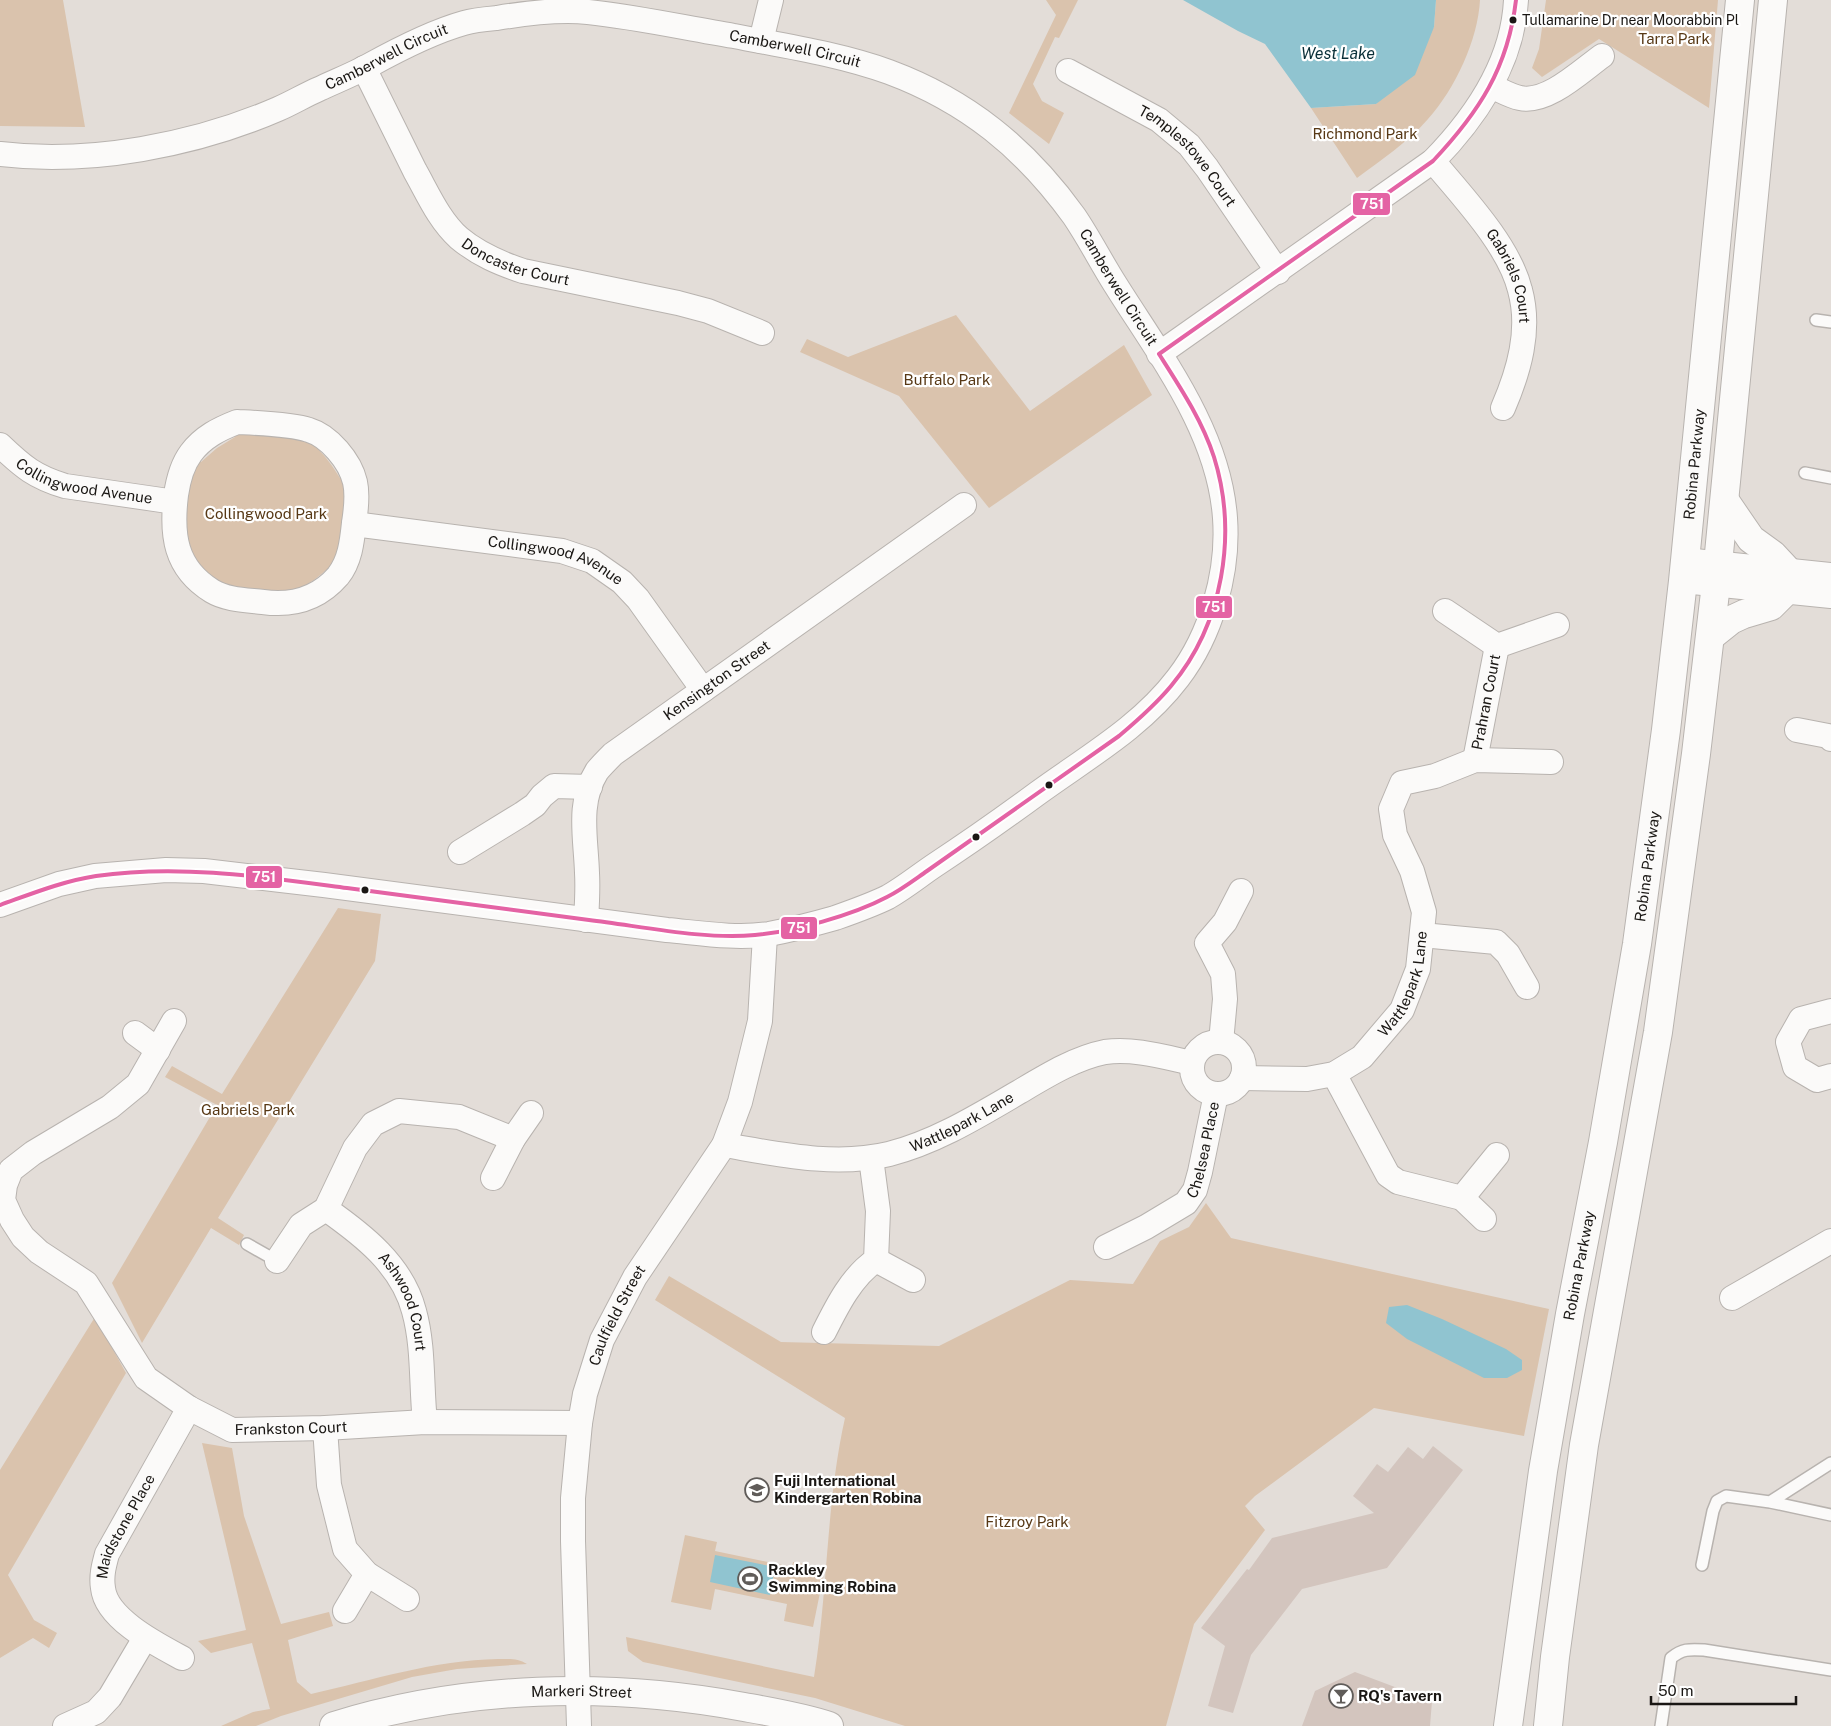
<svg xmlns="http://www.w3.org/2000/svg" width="1831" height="1726" font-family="'Public Sans',sans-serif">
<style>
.green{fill:#dac3ad}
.water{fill:#90c4d0}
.building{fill:#d3c5be}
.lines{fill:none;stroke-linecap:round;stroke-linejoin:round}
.lane-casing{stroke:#b8b3af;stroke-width:14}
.street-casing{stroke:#b8b3af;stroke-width:26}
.secondary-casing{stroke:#b8b3af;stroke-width:30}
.primary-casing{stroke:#b8b3af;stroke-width:30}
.lane{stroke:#fbfaf9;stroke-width:11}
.street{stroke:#fbfaf9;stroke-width:24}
.secondary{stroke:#fbfaf9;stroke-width:28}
.primary{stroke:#fbfaf9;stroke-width:28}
.bus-1-casing{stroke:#fff;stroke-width:8}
.bus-1{stroke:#e463a4;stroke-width:4}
.bus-dot{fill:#1a1714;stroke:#fff;stroke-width:2}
.labels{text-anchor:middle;stroke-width:4.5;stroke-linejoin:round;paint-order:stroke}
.bus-label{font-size:14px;fill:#1a1714;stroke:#fff;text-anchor:start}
.park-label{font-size:15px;fill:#573815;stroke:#fff}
.street-label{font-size:15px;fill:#1a1714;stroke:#fff}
.poi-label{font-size:15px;font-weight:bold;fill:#1a1714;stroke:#fff;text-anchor:start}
.water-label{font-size:16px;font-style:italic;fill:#092f38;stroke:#fff}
.line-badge{stroke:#fff;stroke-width:2}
.badge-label{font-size:14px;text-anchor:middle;font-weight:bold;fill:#fff}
</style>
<rect width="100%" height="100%" fill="#e3ddd8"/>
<!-- green -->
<path class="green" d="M0,0H63L85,127L0,126Z
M1046,0H1078L1059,38L1055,37L1033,84L1042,101L1064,113L1049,144L1009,113L1056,15Z
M1436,0H1480C1478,40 1455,89 1428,119C1408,142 1381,160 1357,178L1311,108L1376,104L1434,27Z
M1546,0H1718L1709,108L1599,39L1542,77L1532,68L1539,49Z
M956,315L1030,411L1124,345L1152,395L989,508L899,396L800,352L807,339L848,357Z
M237,428L300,433C305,442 311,443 318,449C327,458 333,467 340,478L350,481L346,541L330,567L314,580L296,591L228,592C212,575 186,557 180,532C178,524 191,473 193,461L201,462L217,448L235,437Z
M338,908L381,914L375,961L218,1218L244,1235L239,1245L211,1228L142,1343L112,1283L217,1105L165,1077L172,1066L222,1094Z
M1206,1203L1231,1238L1549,1309L1524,1436L1374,1408L1255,1496L1245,1506L1265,1530L1194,1624L1166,1726H905L815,1698L643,1662L628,1651L626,1637L814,1677C828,1591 826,1503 845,1418L655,1300L669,1276L781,1342L939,1346L1070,1280L1133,1284L1160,1241L1189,1227Z
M95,1317L126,1373L8,1575L34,1620L57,1633L49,1648L33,1638L0,1658V1470Z
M202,1443L232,1448L244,1516L281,1624L329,1612L333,1626L288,1640L297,1682L311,1694C373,1680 434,1660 498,1659C509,1659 518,1658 527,1664L457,1669L412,1677L281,1716L256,1726H221L253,1712L270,1709L252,1643L211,1653L198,1641L246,1630Z
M685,1535L717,1542L715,1551L792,1567L793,1562L825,1568L813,1627L784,1621L787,1604L715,1589L711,1610L671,1602Z"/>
<!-- water -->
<path class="water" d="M1183,0H1436L1434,27L1415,75L1376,104L1311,108L1265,44L1238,31Z
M1407,1305L1442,1319L1506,1349L1522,1360V1370L1507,1378H1484L1407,1339L1386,1323L1389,1307Z
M715,1555L775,1567L770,1595L710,1582Z"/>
<!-- building -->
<path class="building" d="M1433,1446L1463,1470L1387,1568L1302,1589L1251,1655L1233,1713L1208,1706L1225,1646L1201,1628L1247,1569L1249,1570L1272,1538L1374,1513L1353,1496L1377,1464L1388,1472L1408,1447L1423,1459Z
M1355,1672L1432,1701L1430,1726H1302L1315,1691Z"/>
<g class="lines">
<!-- lane casing -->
<g class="lane-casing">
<path id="lane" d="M1816,320L1831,322
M1805,473L1831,478
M247,1244L277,1261
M1770,1502L1831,1463
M1702,1565L1713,1511L1717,1501L1726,1496L1770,1502L1831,1515
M1661,1726L1671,1658C1682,1649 1689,1649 1704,1650L1831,1670"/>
</g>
<!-- street casing -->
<g class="street-casing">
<g id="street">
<path d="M761,41L771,0"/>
<path id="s1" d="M364,68C381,103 398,137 415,171C428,194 439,220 459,238C478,254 499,263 523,271L678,303L708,311L762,333"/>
<path id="s2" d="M1068,71L1159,120L1189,145L1207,168L1278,272"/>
<path d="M1491,86C1500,90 1510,96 1520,98C1547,104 1581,71 1602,56"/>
<path id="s3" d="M0,154C90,165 195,145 278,109C292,103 305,95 319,89C336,81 354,74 370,65C399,49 432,32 464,23C474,20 486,19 497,18C527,13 558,9 588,12C637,17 685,28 734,36C785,46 839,54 889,72C967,101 1025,148 1074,216C1089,238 1101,262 1115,284C1160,356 1219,431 1225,518C1229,573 1211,635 1178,678C1141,727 1086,758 1038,793C1004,818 970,842 935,865C920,875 904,888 888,897C872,905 852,912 835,918C814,924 790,930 769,934C736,939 700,933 667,930L324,885L204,871L166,870L95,876L59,884L0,905"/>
<path id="s4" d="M1433,161C1462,196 1509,245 1520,290C1531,330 1519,371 1503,408"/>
<path d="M1159,354L1433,161C1476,117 1513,63 1516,0"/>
<path d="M237,422C257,423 291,424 309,430C329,436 350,461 355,482C358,495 356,510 354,523C352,542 350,561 338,576C318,599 292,606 263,602C246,600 227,600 212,591C175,568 171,535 176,495C178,481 182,465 191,453C203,437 219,429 237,422Z"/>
<path id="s5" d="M0,445C23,467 35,477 65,486L175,502"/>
<path id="s6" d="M354,524L562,551L592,561L622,582L638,599L703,690"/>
<path d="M1685,560L1831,575"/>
<path d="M1683,581L1831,596"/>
<path d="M1445,611L1497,646L1557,625"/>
<path d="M1797,730L1828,736L1831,739"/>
<path id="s7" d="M1475,760L1497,646"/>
<path d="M460,852L522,814L535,805L542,796L554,786L590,787"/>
<path id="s8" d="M586,920C587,904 588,889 587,873C586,838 577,803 597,771C602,765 608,759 613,754L964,505"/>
<path d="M1422,935L1496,942L1508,954L1527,987"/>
<path d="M1831,1011L1801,1019L1788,1042L1795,1067L1817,1080L1831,1076"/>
<path id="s9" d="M174,1021L138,1084L110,1107L33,1153L11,1170L5,1185L3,1200L12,1220L23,1237L39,1252L86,1283L146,1378L189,1408L232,1430L325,1428L425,1422L580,1423"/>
<path d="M135,1033L158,1050"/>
<path d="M1221,1042L1225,999L1223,974L1207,943L1225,922L1241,891"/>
<circle cx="1218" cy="1068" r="26"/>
<path d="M1334,1074L1388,1175L1398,1182L1462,1198L1497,1155"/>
<path id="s10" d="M1242,1078L1307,1079L1334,1074L1362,1057L1402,1010L1418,969L1424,912L1412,871L1395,835L1391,809L1402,783L1435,776L1475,760L1551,762"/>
<path id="s11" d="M724,1145C778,1154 835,1167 889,1154C936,1142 978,1116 1019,1092C1046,1076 1075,1058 1105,1052C1134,1048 1164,1057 1192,1063"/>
<path d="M493,1178L513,1139L531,1113"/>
<path d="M1462,1198L1484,1219"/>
<path id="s12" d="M326,1209C363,1235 402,1265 414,1311C424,1347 421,1386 425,1422"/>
<path id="s13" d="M1106,1247L1146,1227L1186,1203L1195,1190L1200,1172L1216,1094"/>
<path d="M876,1260L913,1280"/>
<path d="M277,1261L301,1225L326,1209L355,1148L373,1124L399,1111L459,1117L513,1139"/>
<path d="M1732,1298L1831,1241"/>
<path d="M824,1332C837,1306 852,1276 876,1260L878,1211L871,1158"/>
<path d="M325,1428L329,1485L345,1549L367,1574L407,1599"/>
<path d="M345,1611L367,1574"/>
<path id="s14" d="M182,1658C158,1645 106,1619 103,1588C101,1576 104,1565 107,1554L189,1408"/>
<path d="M65,1726L96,1712L110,1697L145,1638"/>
<path id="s15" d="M579,1726L573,1541V1498L580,1423L585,1394L602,1340L635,1277L724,1145L740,1102L760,1021L765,935"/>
</g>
</g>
<!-- secondary casing -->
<g class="secondary-casing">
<g id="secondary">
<path id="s16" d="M334,1726C466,1685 609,1682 744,1707C772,1712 802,1717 829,1726"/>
</g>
</g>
<!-- primary casing -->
<g class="primary-casing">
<g id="primary">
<path d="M1725,501L1751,539L1773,555L1787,570"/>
<path d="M1711,636L1731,620L1744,614L1771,606L1786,591"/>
<path id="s17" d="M1508,1726L1543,1471L1570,1314L1603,1142L1637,944L1666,730L1683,581L1740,0"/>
<path d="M1548,1726L1555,1657L1584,1445L1658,1032L1696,754L1716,584L1773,0"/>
</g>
</g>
<!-- lane -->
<use href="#lane" class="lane"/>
<!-- street -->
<use href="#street" class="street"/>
<!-- secondary -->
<use href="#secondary" class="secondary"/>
<!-- primary -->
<use href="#primary" class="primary"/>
<!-- bus-1 casing -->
<g class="bus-1-casing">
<path id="bus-1" d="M1159,354L1433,161C1479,112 1508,68 1516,0
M0,905C31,894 63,881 96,876C180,864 264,877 347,888C428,899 508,909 589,920C640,926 704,940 755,935C793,932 853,915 887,897C901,890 914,880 927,871L1119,736C1138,720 1156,704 1171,686C1223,624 1238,534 1214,457C1202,420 1180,387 1159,354"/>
</g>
<!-- bus-1 -->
<use href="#bus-1" class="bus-1"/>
</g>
<!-- icons -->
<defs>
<g id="school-ring" transform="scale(1.25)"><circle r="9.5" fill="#fff" stroke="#605c59" stroke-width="1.5"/><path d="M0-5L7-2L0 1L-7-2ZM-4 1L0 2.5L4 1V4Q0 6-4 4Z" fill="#605c59"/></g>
<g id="stadium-ring" transform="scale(1.25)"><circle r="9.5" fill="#fff" stroke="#605c59" stroke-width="1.5"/><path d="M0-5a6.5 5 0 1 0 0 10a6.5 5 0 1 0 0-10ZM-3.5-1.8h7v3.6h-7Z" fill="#605c59"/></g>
<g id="bar-ring" transform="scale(1.25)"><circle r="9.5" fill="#fff" stroke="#605c59" stroke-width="1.5"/><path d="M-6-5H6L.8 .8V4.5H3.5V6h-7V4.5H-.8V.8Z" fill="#605c59"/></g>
</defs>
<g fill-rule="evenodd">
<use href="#school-ring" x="757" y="1490"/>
<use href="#stadium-ring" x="750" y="1579"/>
<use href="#bar-ring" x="1341" y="1696"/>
</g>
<!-- markers -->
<g class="bus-dot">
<circle cx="1513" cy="20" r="4.5"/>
<circle cx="1049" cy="785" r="4.5"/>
<circle cx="976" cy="837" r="4.5"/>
<circle cx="365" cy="890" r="4.5"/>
</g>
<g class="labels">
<!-- bus labels -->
<g class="bus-label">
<text x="1522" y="25">Tullamarine Dr near Moorabbin Pl</text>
</g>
<!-- park labels -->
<g class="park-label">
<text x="1674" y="44">Tarra Park</text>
<text x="1365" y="139">Richmond Park</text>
<text x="947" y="385">Buffalo Park</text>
<text x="266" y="519">Collingwood Park</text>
<text x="248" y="1115">Gabriels Park</text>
<text x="1027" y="1527">Fitzroy Park</text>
</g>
<!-- street labels -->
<g class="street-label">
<text dy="5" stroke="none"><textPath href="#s3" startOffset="825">Camberwell Circuit</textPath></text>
<text dy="5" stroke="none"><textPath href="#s3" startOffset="405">Camberwell Circuit</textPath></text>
<text dy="5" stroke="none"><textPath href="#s2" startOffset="149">Templestowe Court</textPath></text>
<text dy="5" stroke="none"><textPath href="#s1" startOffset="258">Doncaster Court</textPath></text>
<text dy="5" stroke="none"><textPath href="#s4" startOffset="140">Gabriels Court</textPath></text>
<text dy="5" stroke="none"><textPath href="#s3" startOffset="1244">Camberwell Circuit</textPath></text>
<text dy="5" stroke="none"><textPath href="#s17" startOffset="1276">Robina Parkway</textPath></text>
<text dy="5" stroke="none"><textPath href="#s5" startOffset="95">Collingwood Avenue</textPath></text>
<text dy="5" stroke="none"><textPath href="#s6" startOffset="206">Collingwood Avenue</textPath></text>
<text dy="5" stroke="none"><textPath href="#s8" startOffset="302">Kensington Street</textPath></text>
<text dy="5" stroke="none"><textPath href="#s7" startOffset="59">Prahran Court</textPath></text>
<text dy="5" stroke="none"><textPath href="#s17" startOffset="871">Robina Parkway</textPath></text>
<text dy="5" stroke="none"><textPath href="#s10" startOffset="212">Wattlepark Lane</textPath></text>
<text dy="5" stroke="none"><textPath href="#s11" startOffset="246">Wattlepark Lane</textPath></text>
<text dy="5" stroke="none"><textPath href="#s13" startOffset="148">Chelsea Place</textPath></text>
<text dy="5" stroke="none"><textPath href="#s17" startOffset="466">Robina Parkway</textPath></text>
<text dy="5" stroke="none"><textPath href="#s12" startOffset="125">Ashwood Court</textPath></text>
<text dy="5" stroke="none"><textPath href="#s15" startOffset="418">Caulfield Street</textPath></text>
<text dy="5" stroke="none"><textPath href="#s9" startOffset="650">Frankston Court</textPath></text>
<text dy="5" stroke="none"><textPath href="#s14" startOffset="176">Maidstone Place</textPath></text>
<text dy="5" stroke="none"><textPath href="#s16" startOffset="251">Markeri Street</textPath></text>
</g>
<!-- poi labels -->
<g class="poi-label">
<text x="774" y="1486">Fuji International<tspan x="774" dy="17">Kindergarten Robina</tspan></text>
<text x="768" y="1575">Rackley<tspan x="768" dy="17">Swimming Robina</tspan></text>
<text x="1358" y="1701">RQ's Tavern</text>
</g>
<!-- water labels -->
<g class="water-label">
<text x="1338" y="59">West Lake</text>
</g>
</g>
<g class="line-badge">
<rect x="1352" y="192" width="39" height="24" rx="5" fill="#e463a4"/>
<rect x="1195" y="595" width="38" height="24" rx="5" fill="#e463a4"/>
<rect x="245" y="865" width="38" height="24" rx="5" fill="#e463a4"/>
<rect x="780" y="916" width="38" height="24" rx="5" fill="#e463a4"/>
</g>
<g class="badge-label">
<text x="1372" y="209">751</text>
<text x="1214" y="612">751</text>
<text x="264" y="882">751</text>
<text x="799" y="933">751</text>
</g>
<!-- scale -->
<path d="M1651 1696v8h145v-8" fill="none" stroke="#1a1714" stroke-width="2.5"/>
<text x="1658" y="1696" font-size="15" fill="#1a1714" stroke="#ffffff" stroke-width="4" paint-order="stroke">50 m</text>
</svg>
